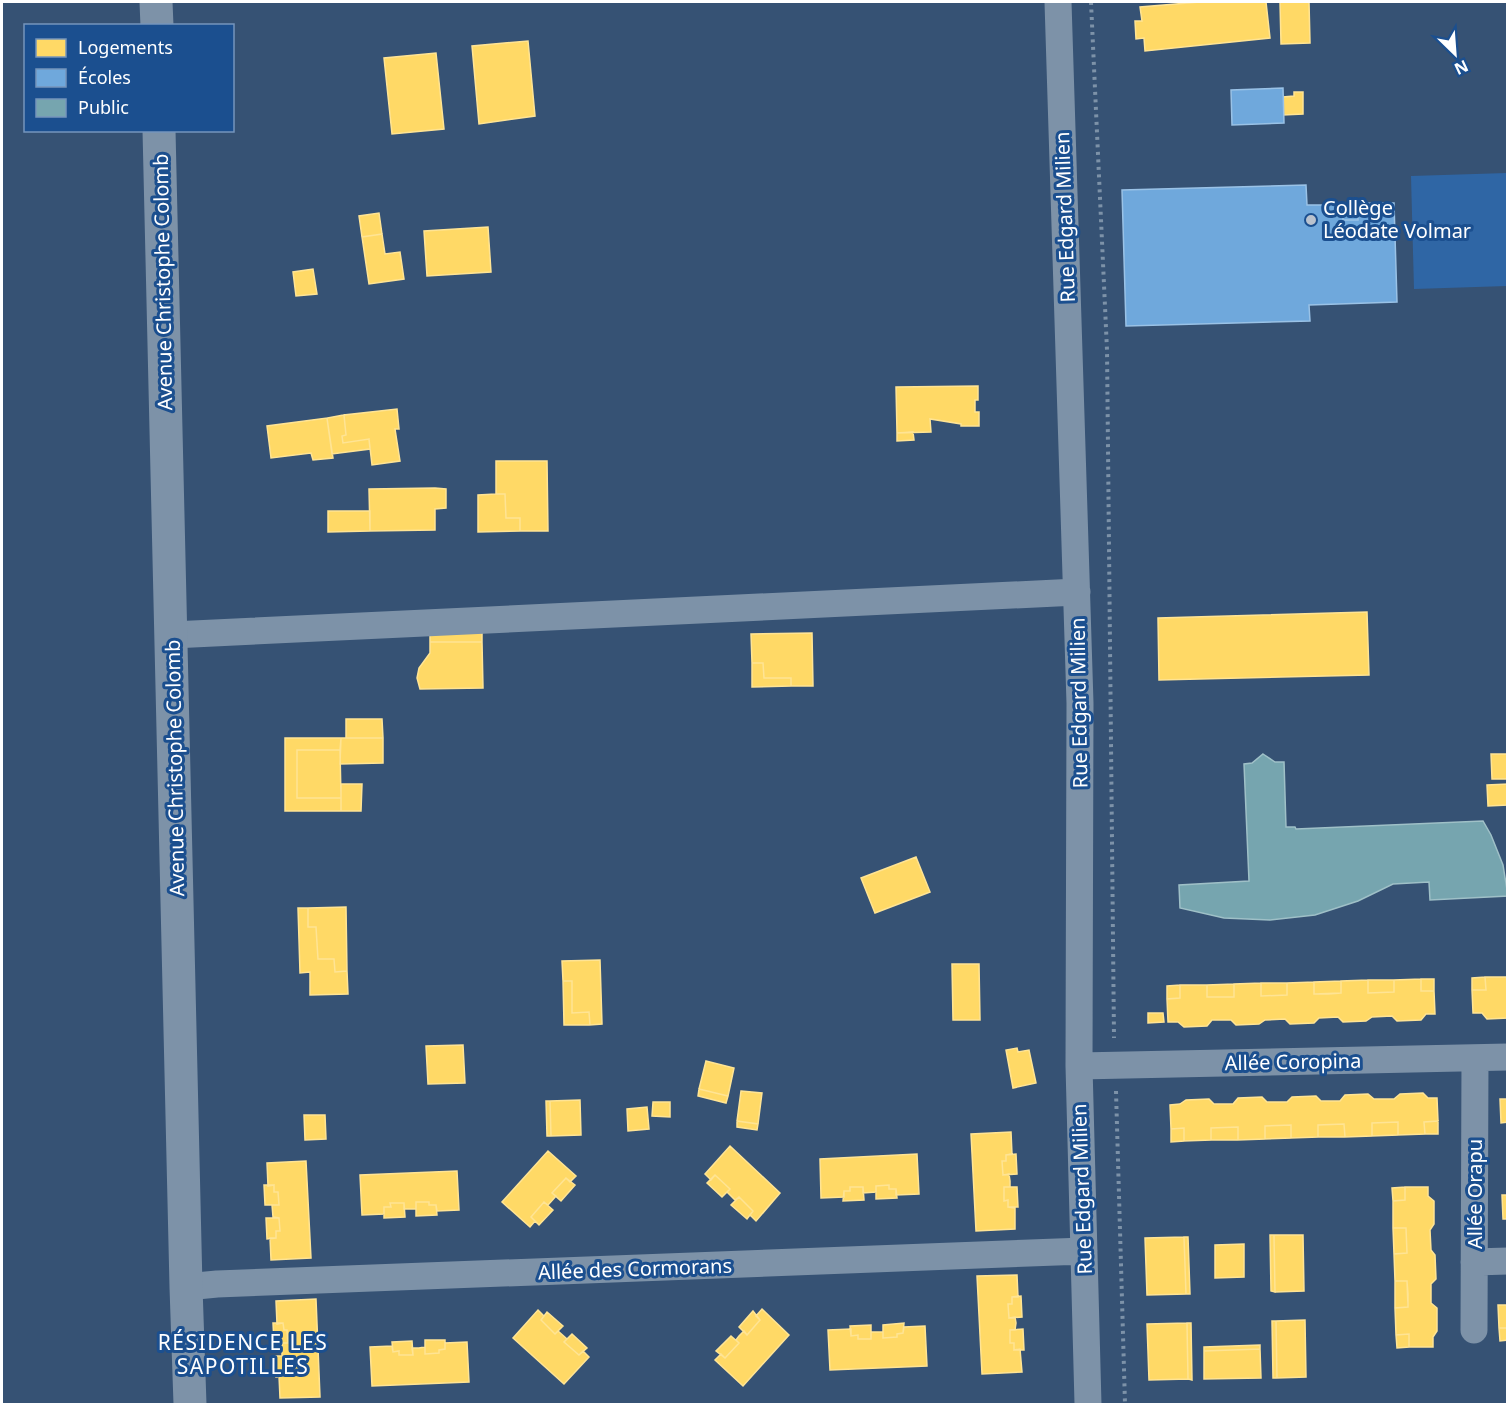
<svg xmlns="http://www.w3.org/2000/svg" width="1509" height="1406" font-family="'Noto Sans',sans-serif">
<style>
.green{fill:#2f66a5}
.homes{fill:#ffd966;stroke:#ffe494;stroke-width:1.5}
.schools{fill:#6fa8dc;stroke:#9ac2e6;stroke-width:1.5}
.public{fill:#76a5af;stroke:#9fc0c7;stroke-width:1.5}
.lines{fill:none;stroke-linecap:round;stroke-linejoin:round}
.path{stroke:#7d92a8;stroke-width:4;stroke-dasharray:3 4.5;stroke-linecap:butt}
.minor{stroke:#7d92a8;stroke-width:27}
.tertiary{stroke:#7d92a8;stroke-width:33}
.poi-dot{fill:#b9c2ce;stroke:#1b4f8f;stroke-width:2}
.labels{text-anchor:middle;stroke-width:6;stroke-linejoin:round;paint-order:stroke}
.poi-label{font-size:20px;fill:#fff;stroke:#1b4f8f;text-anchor:start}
.street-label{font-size:20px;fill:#fff;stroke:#1b4f8f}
.neighbourhood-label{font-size:21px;letter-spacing:1.5px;fill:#fff;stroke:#1b4f8f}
</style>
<rect width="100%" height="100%" fill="#365274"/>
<!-- green -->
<path class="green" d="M1507,173V286L1414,289L1411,176Z"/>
<!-- homes -->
<path class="homes" d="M1200,2H1266L1270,38L1145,51L1144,38L1136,39L1135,21H1142L1140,7Z
M1280,2H1309L1310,43L1281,44Z
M528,41L535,116L479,124L472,46Z
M436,53L444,129L392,134L384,58Z
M1294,92H1303V114L1283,115V97L1294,96Z
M379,213L382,234L362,237L359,216Z
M488,227L491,272L427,276L424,231Z
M382,234L385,254L400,252L404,279L369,284L362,237Z
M313,269L317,294L296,296L293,272Z
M978,386V400H975V412H979V426H961V424L930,419L931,432L897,433L896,387Z
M397,409L399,429H395L400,461L372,465L369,439L343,443L342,436L346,435L344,415Z
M344,415L346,435L342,436L343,443L369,439L370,449L332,454L327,418Z
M327,418L333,458L313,460L311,453L271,458L267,426Z
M913,432L914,440L897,441V433Z
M496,461H547L548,531H520V518H506L505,494H496Z
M435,488L446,489V508L435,509V530L370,531L369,489Z
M496,494H505L506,518H520V531L478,532V495Z
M328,511H370V531L328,532Z
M1367,612L1369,675L1159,680L1158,618Z
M430,627L482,629V642H430Z
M812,633L813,686H791V678H764L763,663H752L751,634Z
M430,642H482L483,688L420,689L417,678L419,668L430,653Z
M752,663H763L764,678H791V686L752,687Z
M346,719H382L383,738H346Z
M285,738H341L340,750H297V798H341V811H285Z
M341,738H383V763L340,764Z
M297,750H340L341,798H297Z
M1491,754H1508V779H1492Z
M341,784H362L361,811H341Z
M1508,784V805L1488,806L1487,785Z
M916,857L930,892L875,913L861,878Z
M346,907L347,971L335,972L334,959H318L316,927H308V908Z
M298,908H308V927H316L318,959H334L335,972L347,971L348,994L310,995V972L300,973Z
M600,960L602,1024L590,1025L589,1012L572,1013V981H563L562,961Z
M952,964H979L980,1020H953Z
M1485,977L1486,990H1472V978Z
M1485,977H1508V1018L1487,1019L1482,1013H1473L1472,990H1486Z
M1421,979H1434V991H1421Z
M1421,979V991H1434L1435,1014H1426L1421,1020L1397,1021L1392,1016L1372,1017L1366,1021L1343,1022L1338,1017L1319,1018L1314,1023L1290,1024L1285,1019L1265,1020L1259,1024L1236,1025L1231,1020H1212L1207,1026L1184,1027L1178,1022H1168L1167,999L1180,998V985H1207V997H1234V984L1261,983V996L1287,995V983L1314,982V994H1328L1341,993V981L1368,980V993L1394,992V980Z
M1368,980H1394V992L1368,993Z
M563,981H572V1013L589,1012L590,1025H564Z
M1341,981V993L1314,994V982Z
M1261,983H1287V995L1261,996Z
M1234,984V997H1207V985Z
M1180,985V998L1167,999V986Z
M1148,1013H1163L1164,1022L1148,1023Z
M463,1045L465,1083L428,1084L426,1046Z
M1017,1048L1018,1052L1029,1050L1036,1083L1013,1088L1006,1050Z
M706,1061L734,1068L728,1096L699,1089Z
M699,1089L728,1096L726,1103L698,1096Z
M741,1091L762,1093L758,1124L737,1121Z
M1423,1093L1428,1098H1437L1438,1121L1424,1122L1425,1134L1398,1135V1122L1372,1123V1136L1345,1137L1344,1124L1318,1125V1137L1291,1138V1125L1265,1126V1139L1238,1140V1127L1211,1128V1140L1184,1141V1128L1171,1129L1170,1105L1180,1104L1186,1100L1209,1099L1214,1104H1233L1238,1098L1262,1097L1267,1102H1287L1292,1097L1316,1096L1321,1101H1340L1345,1095L1368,1094L1374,1099H1394L1400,1094Z
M1500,1099H1508V1122L1501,1123Z
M580,1100L581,1135L551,1136L550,1101Z
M546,1101H550L551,1136H547Z
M653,1102H670V1117L652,1116Z
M647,1107L649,1129L628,1131L627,1109Z
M304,1115H325L326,1139L305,1140Z
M737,1121L758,1124L757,1130L737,1127Z
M1438,1121V1134H1425L1424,1122Z
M1398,1122V1135L1372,1136V1123Z
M1344,1124L1345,1137H1318V1125Z
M1291,1125V1138L1265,1139V1126Z
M1238,1127V1140H1211V1128Z
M1184,1128V1141L1171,1142V1129Z
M1011,1132L1012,1154L1006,1155V1161H1002L1003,1175L1009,1174L1010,1181V1187H1004V1201L1008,1200V1207L1015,1208V1229L976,1231L971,1134Z
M730,1146L780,1193L756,1221L750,1215L753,1211L739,1197L735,1200L727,1192L730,1189L715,1175L711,1180L705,1174Z
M548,1151L576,1176L570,1182L566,1178L552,1193L556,1196L548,1205L544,1202L531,1217L535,1221L530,1227L502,1202Z
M917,1154L919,1194L896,1195V1189H889V1185L876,1186V1192L863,1193V1187H850V1191H844V1197L821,1198L820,1159Z
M1016,1154L1017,1174L1003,1175L1002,1161H1006V1155Z
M306,1161L311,1258L271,1260L270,1238H276V1231H280L279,1218L273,1217L272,1205H279L278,1192H274V1185L268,1186L267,1163Z
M457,1171L459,1210L437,1211L436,1205H429V1202H416V1209H404V1203H390L391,1207H384V1214L362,1215L360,1175Z
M715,1175L730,1189L722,1197L707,1183Z
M566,1178L575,1185L561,1201L552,1193Z
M264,1185H274V1192H278L279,1205H265Z
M889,1185V1189H896L897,1198L876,1199V1186Z
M850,1187H863L864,1200L843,1201L844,1191H850Z
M1004,1187H1017L1018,1207H1008V1200L1004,1201Z
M1405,1187H1428V1196L1434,1201V1224L1430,1230L1431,1250L1435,1255L1436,1279L1431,1284V1303L1437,1308V1331L1433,1337V1347H1409V1334L1396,1335L1395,1308L1408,1307V1294L1407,1281H1395L1394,1254L1407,1253L1406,1228H1393V1201L1405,1200Z
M1405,1187V1200L1393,1201L1392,1188Z
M1502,1195H1508V1219H1503Z
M739,1197L753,1211L747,1219L731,1205Z
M416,1202H429V1205H436L437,1215L416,1216Z
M544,1202L553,1210L539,1225L531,1217Z
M390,1203H404L405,1217L384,1218V1207H391Z
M266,1218H279L280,1231H276V1238L267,1239Z
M1393,1228H1406L1407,1253L1394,1254Z
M1270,1235H1274L1275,1292L1271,1291Z
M1274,1235H1303L1304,1291L1275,1292Z
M1184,1237H1188L1190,1294H1186Z
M1184,1237L1186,1294L1147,1295L1145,1238Z
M1244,1244V1277L1215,1278V1245Z
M1017,1275L1018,1297H1012V1304H1008L1009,1318L1015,1317L1016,1323L1015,1330H1010V1343H1014V1350L1020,1349L1022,1372L982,1374L977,1276Z
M1395,1281H1407L1408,1307L1395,1308Z
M1021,1296L1022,1317L1009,1318L1008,1304H1012V1297Z
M316,1299L320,1397L280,1398L279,1376H286L285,1369H289L288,1356H282V1343H288L287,1330H284L283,1323L277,1324L276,1301Z
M1498,1305H1508V1328H1499Z
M762,1309L789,1335L743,1386L715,1360L721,1354L725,1358L739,1343L736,1340L739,1336L744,1331L747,1335L760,1320L756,1316Z
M538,1310L544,1316L541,1320L555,1334L558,1331L567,1339L564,1342L579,1355L583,1351L589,1357L564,1384L513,1338Z
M753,1311L760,1320L747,1335L739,1327Z
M547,1312L563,1326L555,1334L541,1320Z
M1305,1320L1306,1377L1277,1378L1276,1321Z
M1272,1321H1276L1277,1378H1273Z
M273,1323H283L284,1330H287L288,1343H274Z
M904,1323L903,1333L897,1334V1337L883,1338V1325Z
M1187,1323H1191L1192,1380L1188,1379Z
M1187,1323L1188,1379L1149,1380L1147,1324Z
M871,1325V1339H858V1335L851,1336L850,1326Z
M925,1326L927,1366L830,1370L828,1330L851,1329V1336L858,1335V1339H871V1332H883V1338L897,1337V1334L903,1333L904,1327Z
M1499,1328H1508V1340L1500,1341Z
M1023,1329L1024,1350H1014V1343H1010V1330Z
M572,1334L587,1348L579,1355L564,1342Z
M1409,1334V1347L1397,1348L1396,1335Z
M731,1336L739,1343L725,1358L716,1351Z
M425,1340H445V1349L439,1350V1353L425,1354Z
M412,1341L413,1355H399V1351L393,1352L392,1342Z
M467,1342L469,1382L372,1386L370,1347L392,1346L393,1352L399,1351V1355H413L412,1348H419L425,1347V1354L439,1353V1350L445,1349V1343Z
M1260,1345V1349L1204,1351V1347Z
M1260,1349L1261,1378L1204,1379V1351Z
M275,1356H288L289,1369H285L286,1376L276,1377Z"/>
<!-- schools -->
<path class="schools" d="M1283,88L1284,123L1232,125L1231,90Z
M1306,185L1307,205H1328L1329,216H1343V220H1358V215H1372V203H1394L1397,302L1309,305L1310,321L1126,326L1122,190Z
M1372,203V215H1358V220H1343V216H1329L1328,205Z"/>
<!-- public -->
<path class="public" d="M1263,754L1275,762H1284L1286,827H1295L1296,829L1483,821L1491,835L1503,865L1508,896L1430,900L1429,882L1393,884L1358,901L1315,915L1270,920L1224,918L1180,908L1179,885L1249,881L1244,764L1252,763Z"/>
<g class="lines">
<!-- path -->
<path class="path" d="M1091,2L1107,350L1114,1038
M1116,1091L1125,1404"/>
<!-- minor -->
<path class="minor" d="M1058,2L1080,703L1079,1066L1088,1404
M172,635L1077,592
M1079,1066L1508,1057
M1474,1262L1508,1261
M186,1287L217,1284L1084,1251
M1474,1330L1475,1059"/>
<!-- tertiary -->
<path class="tertiary" d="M156,2L157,26
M159,130L186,1287L190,1404"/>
</g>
<!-- markers -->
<circle class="poi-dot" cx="1311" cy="220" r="6"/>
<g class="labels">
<!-- poi labels -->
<g class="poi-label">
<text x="1323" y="215">Collège<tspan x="1323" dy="23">Léodate Volmar</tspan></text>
</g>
<!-- street labels -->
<g class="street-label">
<text transform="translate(1065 217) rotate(-92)" y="7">Rue Edgard Milien</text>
<text transform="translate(163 282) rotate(-91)" y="7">Avenue Christophe Colomb</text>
<text transform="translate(1079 703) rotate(-91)" y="7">Rue Edgard Milien</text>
<text transform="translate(175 768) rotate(-91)" y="7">Avenue Christophe Colomb</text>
<text transform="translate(1293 1062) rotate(-1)" y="7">Allée Coropina</text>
<text transform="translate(1082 1189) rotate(-92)" y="7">Rue Edgard Milien</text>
<text transform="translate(1475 1194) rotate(-90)" y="7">Allée Orapu</text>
<text transform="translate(635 1269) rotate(-2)" y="7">Allée des Cormorans</text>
</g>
<!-- neighbourhood labels -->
<g class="neighbourhood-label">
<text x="243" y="1350">RÉSIDENCE LES<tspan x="243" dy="24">SAPOTILLES</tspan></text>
</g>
</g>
<!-- border -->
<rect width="1509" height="1406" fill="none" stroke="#ffffff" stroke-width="6"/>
<!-- legend -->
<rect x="24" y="24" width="210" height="108" fill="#1b4f8f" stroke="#7695bc" stroke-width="1.5"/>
<rect x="36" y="39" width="30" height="18" fill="#ffd966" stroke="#7695bc" stroke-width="1.5"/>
<text x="78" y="54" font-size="18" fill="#ffffff">Logements</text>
<rect x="36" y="69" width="30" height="18" fill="#6fa8dc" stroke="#7695bc" stroke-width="1.5"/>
<text x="78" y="84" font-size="18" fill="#ffffff">Écoles</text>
<rect x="36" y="99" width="30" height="18" fill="#76a5af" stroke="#7695bc" stroke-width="1.5"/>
<text x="78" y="114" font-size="18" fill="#ffffff">Public</text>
<!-- north arrow -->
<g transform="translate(1455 54) rotate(155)" stroke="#1b4f8f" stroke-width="4.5" paint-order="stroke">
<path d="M0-4.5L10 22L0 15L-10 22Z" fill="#ffffff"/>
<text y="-9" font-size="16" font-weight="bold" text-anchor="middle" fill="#ffffff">N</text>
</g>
</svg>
